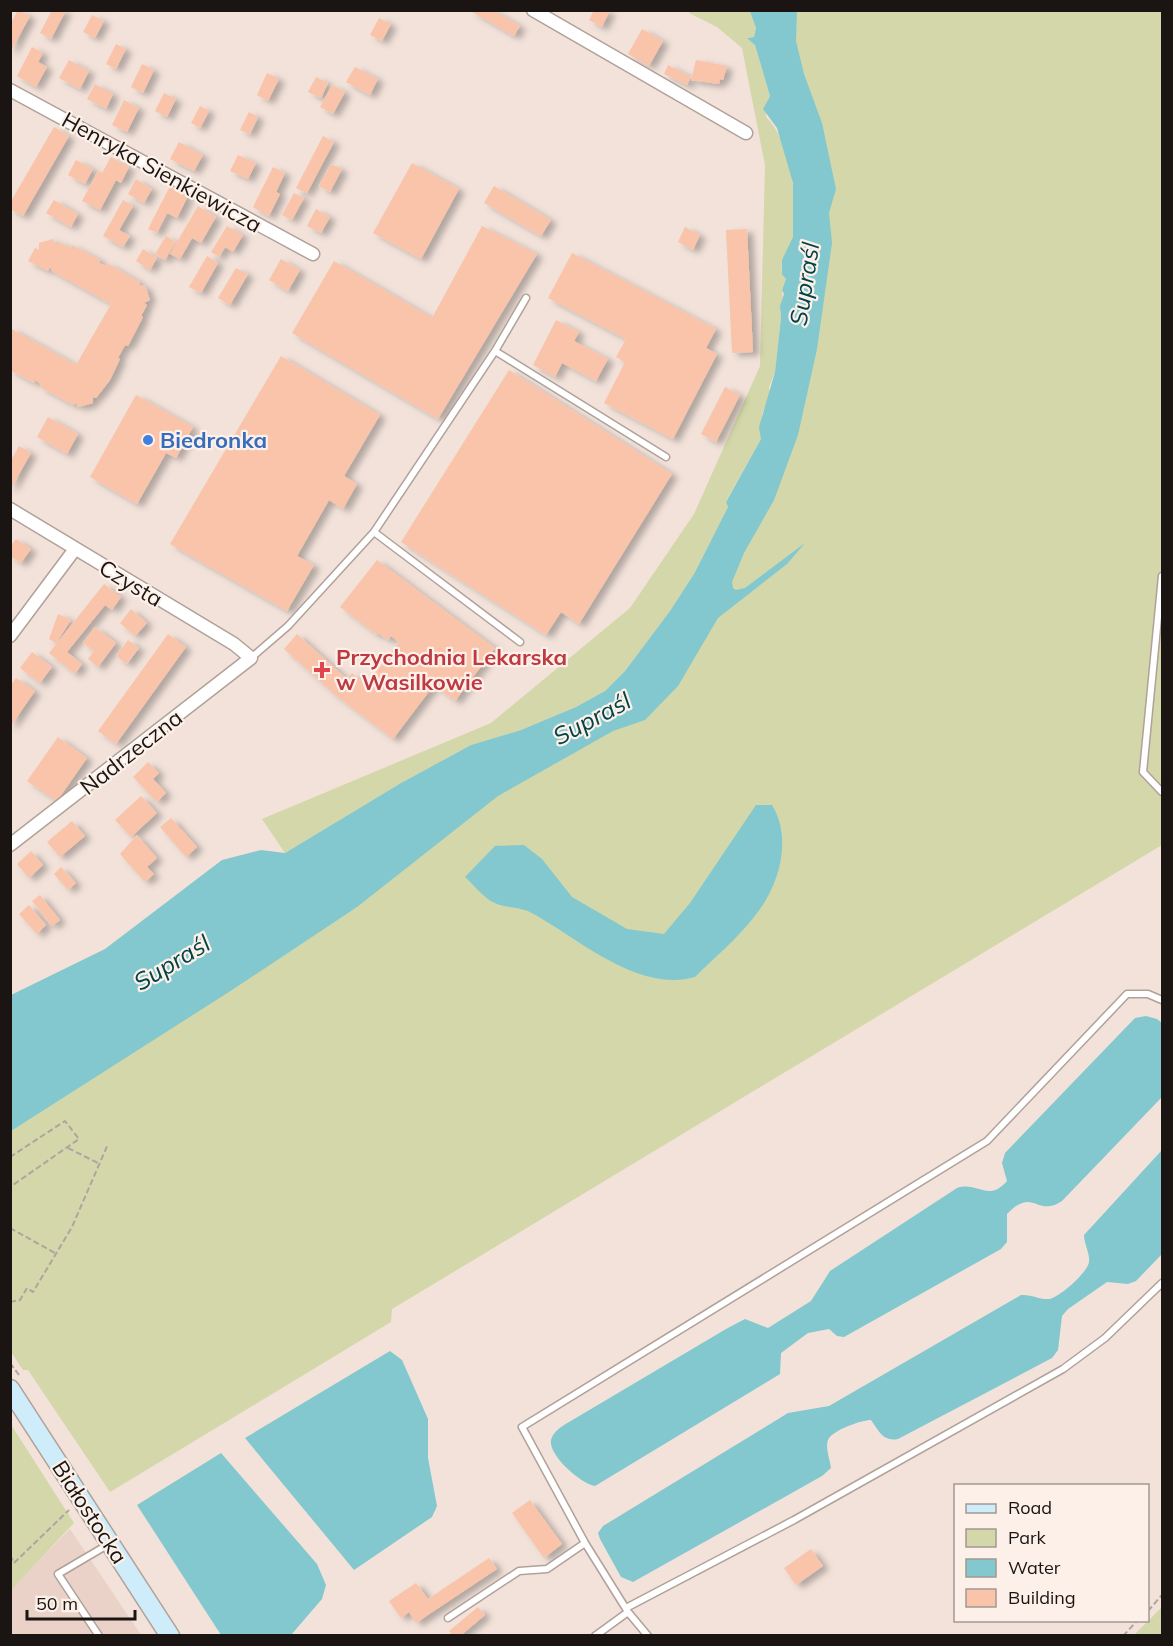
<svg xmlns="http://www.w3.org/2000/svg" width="1173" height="1646" font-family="Mulish,sans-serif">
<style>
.commercial{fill:#ead2c8}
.green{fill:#d3d7a9}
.water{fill:#82c8ce}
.building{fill:#f9c4a9;filter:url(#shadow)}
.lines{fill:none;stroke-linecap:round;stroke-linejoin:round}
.lane-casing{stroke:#b0a199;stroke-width:9}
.street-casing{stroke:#b0a199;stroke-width:15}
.secondary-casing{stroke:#b0a199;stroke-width:21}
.path{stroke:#b1a49e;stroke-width:2;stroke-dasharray:6 3;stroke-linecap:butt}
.lane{stroke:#fff;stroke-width:6}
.street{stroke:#fff;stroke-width:12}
.secondary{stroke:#cfecfa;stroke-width:18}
.shop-dot{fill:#3f7fe0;stroke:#fdf0e9;stroke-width:2}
.health-dot{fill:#e0444e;stroke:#fdf0e9;stroke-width:2}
.labels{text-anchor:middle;stroke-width:4.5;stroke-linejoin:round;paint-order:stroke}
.street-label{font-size:22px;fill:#1a1512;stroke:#fdf0e9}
.shop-label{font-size:22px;font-weight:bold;fill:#366cbe;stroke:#fdf0e9;text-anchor:start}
.health-label{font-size:22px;font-weight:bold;fill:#be3a42;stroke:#fdf0e9;text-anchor:start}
.water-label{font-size:24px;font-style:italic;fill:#004449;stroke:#fdf0e9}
</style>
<defs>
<filter id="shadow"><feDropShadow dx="6" dy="3.5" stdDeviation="3" flood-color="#0004"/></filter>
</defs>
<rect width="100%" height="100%" fill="#f2e2da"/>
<!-- commercial -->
<path class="commercial" d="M70,1529L141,1635H11L10,1590Z"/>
<!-- green -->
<path class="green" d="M691,10L751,11L756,28L754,37H748L755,45L770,96L766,103V117C791,141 799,203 793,237C790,252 774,262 786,279L782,290L783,304L780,306L781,318L775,372L769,387L770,396L762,414L761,439L726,501L728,507L694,574L670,611L625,671L605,691L576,707L521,730L471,745L401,783L285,853L262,819L491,723L630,608L694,514L760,366L765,165L742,48L717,27L689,13Z
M765,11H1162V845L407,1300L392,1309L391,1322L110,1492L28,1370H23L11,1352V1131L500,784L646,705L767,469L812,243Z
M10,1423L74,1523L11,1590H10Z
M1162,1607V1635H1134Z"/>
<!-- water -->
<path class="water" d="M750,11H797L796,41L804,74L822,123L836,189L829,213L832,243L817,349L798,435L774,500L744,553L732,582L733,588L736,590L745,588L805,543L787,564L718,618L678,686L645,720L613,731L498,796L357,907L232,990L11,1131V995L105,949L222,860L261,850L285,853L401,783L471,745L521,730L576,707L605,691L625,671L670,611L694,574L728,507L726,502L761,439L759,427L775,372L781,318L780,306L784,294L782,290L786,279L782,274V260L793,237V183L777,128L763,109L770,96L755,45L747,38L754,37L756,28Z
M756,805H772C793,839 779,887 754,917C737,939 715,957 695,977C638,993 579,939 532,913C522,907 508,908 497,904C485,900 474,885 465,877L495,846L524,845L542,859L572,897L627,929L664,934L690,903Z
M1146,1016L1157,1019L1162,1023V1097L1062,1201C1036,1218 1034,1186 1007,1214V1242L1001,1249L844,1337L837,1336L829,1329L808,1333L781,1353L780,1374L595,1486C581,1484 548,1455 551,1440C553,1433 558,1429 564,1425L726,1329L745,1319L768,1328L811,1301L830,1271L957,1188C978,1181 988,1203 1007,1181L1002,1163L1005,1153L1135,1018Z
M1162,1150V1254L1136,1281L1128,1284L1107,1282L1068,1309L1062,1316L1058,1350L1052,1358L898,1439C883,1442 879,1431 871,1420C862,1420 832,1430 828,1440C825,1447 830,1460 831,1468L822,1476L633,1582L621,1577L600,1539L598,1533L603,1526L788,1413L829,1406L1021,1295C1031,1294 1040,1300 1049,1299C1059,1298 1088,1272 1089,1262C1090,1253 1084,1244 1084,1235Z
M390,1351L402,1360L428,1419V1458L437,1506L432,1517L354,1570L245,1438Z
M221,1453L317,1564L326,1585L322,1599L291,1635H221L137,1505Z"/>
<!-- building -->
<path class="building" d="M18,10L30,16L10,53V25Z
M52,10H66L51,39L40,33Z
M469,10H492L520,26L514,36Z
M594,10H610L602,27L589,20Z
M92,15L104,21L95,38L83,32Z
M379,18L391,24L382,41L370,35Z
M642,29L663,41L649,66L628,54Z
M116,44L126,49L116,69L106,64Z
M32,47L43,53L38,62L47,67L36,87L17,76Z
M69,60L89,71L80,89L59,78Z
M696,60L727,66L723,80L720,79L719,84L691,80Z
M142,64L154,70L143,93L131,87Z
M668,65L691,77L687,85L664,74Z
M355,67L378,79L370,95L346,82Z
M267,73L279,79L268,101L257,95Z
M316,77L328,83L321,98L308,92Z
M95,84L113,94L106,109L87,99Z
M332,85L345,92L333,114L320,107Z
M164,93L176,99L167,117L155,111Z
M124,100L139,108L127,132L112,125Z
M200,106L209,111L200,128L191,123Z
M249,112L258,117L250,134L240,130Z
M54,127L69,136L23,216L10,209V203Z
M323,136L334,142L307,193L296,188Z
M179,142L203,155L194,171L170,159Z
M238,155L256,163L248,179L230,171Z
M111,157L129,167L121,183L116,180L100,210L82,201L98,171L102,173Z
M76,160L93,169L85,184L68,175Z
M412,163L459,189L421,259L373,233Z
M331,164L342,169L330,192L319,186Z
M273,167L285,173L276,192L280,194L269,216L253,207Z
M136,179L152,189L144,203L128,194Z
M170,186L188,196L177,218L167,213L157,233L148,229Z
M494,186L551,220L541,236L484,203Z
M294,193L304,198L292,220L282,215Z
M54,200L78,214L71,227L46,213Z
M123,200L133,206L119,230L130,236L123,247L103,236Z
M198,206L216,217L201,243L192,238L180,259L170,254Z
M316,209L330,217L321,233L307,226Z
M227,226L243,235L233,252L225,247L219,257L211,252Z
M482,226L537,254L438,419L292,333L334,261L432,318Z
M685,227L700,235L693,250L678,242Z
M747,229L753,352L732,353L726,230Z
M166,236L176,242L165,260L155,254Z
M53,239L56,245L59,242L71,248L72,245L100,260V263L105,266L107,263L140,282L139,286L145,285L150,300L144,303L147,305L141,316L143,317L128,346L125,345L118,358L120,359L110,380L96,398L93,397V403L78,407L76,403L73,405L40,387L41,384L35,380L34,383L10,370V328L76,365L111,304L52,271L50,267L48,271L28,261L35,248L39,250V243Z
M143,249L157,258L150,270L136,261Z
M572,253L716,329L706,348L717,354L673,439L604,403L625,362L616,357L626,339L548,298Z
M207,256L218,263L201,293L189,287Z
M281,259L300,270L288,291L269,280Z
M236,268L248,274L230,305L218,298Z
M556,320L579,332L574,341L608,359L596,381L562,363L555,377L533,365Z
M281,356L380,415L344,476L357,484L343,509L329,500L297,556L314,565L287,611L170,544Z
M509,370L672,474L579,624L561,612L546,635L401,542Z
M725,387L740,395L716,442L701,434Z
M136,395L193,427L176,458L166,453L137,504L90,477Z
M48,417L78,434L67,454L37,437Z
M19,446L31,453L10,490V462Z
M16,539L31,549L21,563L10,556V547Z
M377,560L495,648L455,701L434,685L393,739L334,694L284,649L297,634L347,679L352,673L366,685L399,642L391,636L388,640L378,633L377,635L340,607Z
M104,584L121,597L112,610L105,605L67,652L82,664L75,674L49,653Z
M131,609L147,623L135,636L120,623Z
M58,614L71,620L56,643L49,639Z
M95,627L116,643L98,667L88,659L94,651L83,643Z
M168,634L186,647L116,744L98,731Z
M128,640L139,648L127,664L116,656Z
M32,652L52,667L40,683L20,668Z
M16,678L35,691L10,727V686Z
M58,737L87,758L57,801L27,781Z
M148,762L159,773L153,779L166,793L157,802L133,777Z
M141,796L157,813L131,837L115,820Z
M171,818L197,847L186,857L160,827Z
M72,821L85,836L60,857L47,842Z
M137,835L157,858L147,867L154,874L145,882L120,854Z
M31,851L43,865L29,878L17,864Z
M61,867L76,883L68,890L54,874Z
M40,895L60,920L52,926L32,901Z
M29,905L46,925L37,934L19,914Z
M530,1500L562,1544L544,1558L512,1513Z
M811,1549L823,1566L796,1585L784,1568Z
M489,1558L497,1569L416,1623L409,1612L401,1618L389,1601L416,1583L428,1599Z
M478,1607L485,1615L460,1636H453L449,1631Z"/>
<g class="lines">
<!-- lane casing -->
<g class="lane-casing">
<path id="lane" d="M495,351L666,457
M374,532L520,642
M1162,576L1143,772L1162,792
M251,658L288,626L374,532L495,351L526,298
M585,1543L522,1427L987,1141L1127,994H1148L1162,1000
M626,1608L794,1520L1063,1369L1105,1338L1162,1283
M448,1618L519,1571L547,1569L585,1543L628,1612
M99,1636L58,1574L109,1544
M595,1636L628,1612L648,1636"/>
</g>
<!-- street casing -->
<g class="street-casing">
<path id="street" d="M533,10L746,133
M10,90L313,254
M10,509L234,644L251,658L10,845
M10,636L75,549"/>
</g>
<!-- secondary casing -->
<g class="secondary-casing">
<path id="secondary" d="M10,1389L170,1636"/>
</g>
<!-- path -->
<path class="path" d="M10,606L12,607
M68,1148L100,1164
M10,1157L65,1121L79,1139L10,1187
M10,1228L55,1253
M10,1302L20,1300L27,1288L33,1292L72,1227L108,1144
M10,1363L19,1375
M10,1555L14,1563L69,1510
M1148,1611L1162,1595
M1123,1636L1138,1620"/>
<!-- lane -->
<use href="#lane" class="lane"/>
<!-- street -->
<use href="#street" class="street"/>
<!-- secondary -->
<use href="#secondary" class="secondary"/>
</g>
<!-- markers -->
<circle class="shop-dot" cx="148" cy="440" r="6"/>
<path class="health-dot" d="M319 661h6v6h6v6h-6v6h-6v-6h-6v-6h6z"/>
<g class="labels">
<!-- street labels -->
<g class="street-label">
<text transform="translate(162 172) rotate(29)" y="8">Henryka Sienkiewicza</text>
<text transform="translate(131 583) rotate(31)" y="8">Czysta</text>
<text transform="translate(131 752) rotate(-38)" y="8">Nadrzeczna</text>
<text transform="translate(90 1512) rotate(57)" y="8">Białostocka</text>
</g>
<!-- shop labels -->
<g class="shop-label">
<text x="160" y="448">Biedronka</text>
</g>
<!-- health labels -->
<g class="health-label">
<text x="336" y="665">Przychodnia Lekarska<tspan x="336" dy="25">w Wasilkowie</tspan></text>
</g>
<!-- water labels -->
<g class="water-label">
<text transform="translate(805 284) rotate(-81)" y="8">Supraśl</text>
<text transform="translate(592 719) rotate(-28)" y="8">Supraśl</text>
<text transform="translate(172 963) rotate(-31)" y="8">Supraśl</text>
</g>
</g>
<!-- border -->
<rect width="1173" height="1646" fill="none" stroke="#1a1512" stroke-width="24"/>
<!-- legend -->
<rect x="954" y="1484" width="195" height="138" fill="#fdf0e9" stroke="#a29893" stroke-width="1.5"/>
<rect x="966" y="1504" width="30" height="9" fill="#cfecfa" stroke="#a29893" stroke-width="1.5"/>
<text x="1008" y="1514" font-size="18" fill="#1a1512">Road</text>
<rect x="966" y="1529" width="30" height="18" fill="#d3d7a9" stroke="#a29893" stroke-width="1.5"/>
<text x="1008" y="1544" font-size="18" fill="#1a1512">Park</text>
<rect x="966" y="1559" width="30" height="18" fill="#82c8ce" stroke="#a29893" stroke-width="1.5"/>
<text x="1008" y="1574" font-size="18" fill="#1a1512">Water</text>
<rect x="966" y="1589" width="30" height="18" fill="#f9c4a9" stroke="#a29893" stroke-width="1.5"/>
<text x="1008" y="1604" font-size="18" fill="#1a1512">Building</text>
<!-- scale -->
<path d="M27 1610v9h108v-9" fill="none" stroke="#1a1512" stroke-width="3"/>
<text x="36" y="1610" font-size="18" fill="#1a1512" stroke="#fdf0e9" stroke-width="4.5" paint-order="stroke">50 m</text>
</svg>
